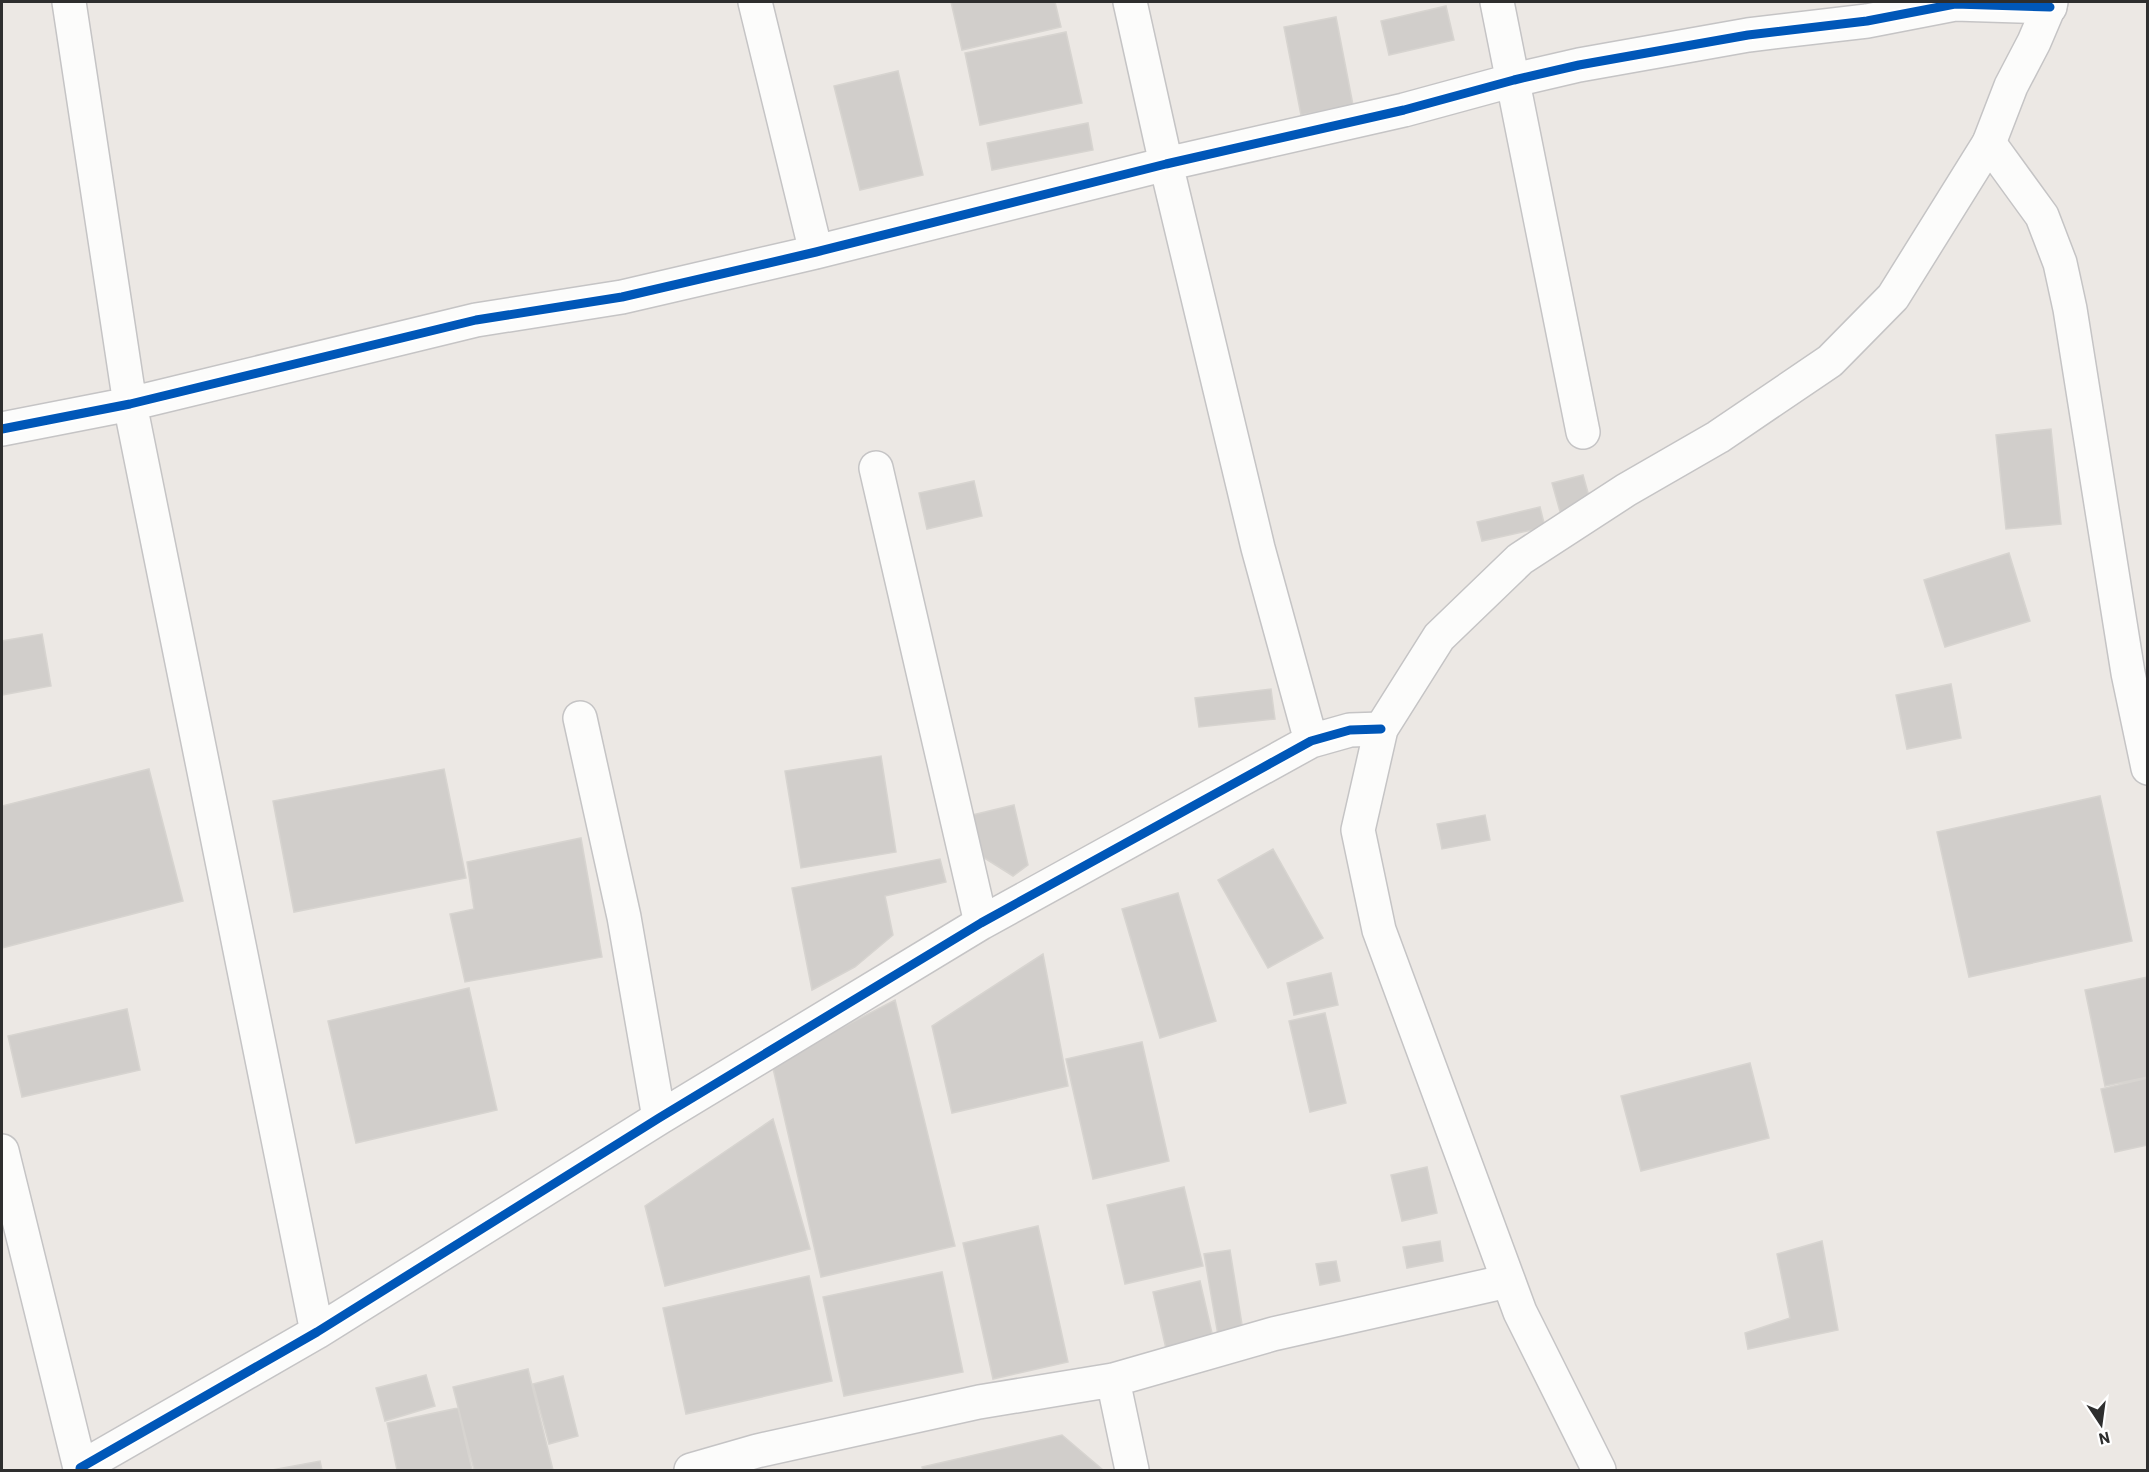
<svg xmlns="http://www.w3.org/2000/svg" width="2149" height="1472" font-family="Barlow,sans-serif">
<style>
.building{fill:#d1cecb;stroke:#d7d4d0;stroke-width:1.5}
.lines{fill:none;stroke-linecap:round;stroke-linejoin:round}
.street-casing{stroke:#c5c4c5;stroke-width:36}
.secondary-casing{stroke:#c5c4c5;stroke-width:36}
.street{stroke:#fcfcfb;stroke-width:33}
.secondary{stroke:#fcfcfb;stroke-width:33}
.cycleway-casing{stroke:#fff;stroke-width:13}
.cycleway{stroke:#0057b8;stroke-width:9}
</style>
<rect width="100%" height="100%" fill="#ece8e4"/>
<!-- building -->
<path class="building" d="M951,2H1055L1061,27L962,50Z
M1446,6L1454,40L1389,55L1381,21Z
M1336,17L1353,105L1301,115L1284,27Z
M1066,32L1082,103L980,125L965,53Z
M898,71L923,175L860,190L834,86Z
M1088,123L1093,150L992,170L987,143Z
M2051,429L2061,524L2006,529L1996,435Z
M1583,475L1592,507L1561,515L1552,483Z
M974,481L982,516L927,529L919,493Z
M1540,507L1545,527L1482,541L1477,522Z
M2009,553L2030,621L1945,647L1924,580Z
M42,634L51,686L2,695V641Z
M1951,684L1961,738L1907,749L1896,695Z
M1271,689L1275,719L1199,727L1195,698Z
M881,756L896,852L801,868L785,771Z
M149,769L183,901L2,948V806Z
M444,769L466,878L294,912L273,801Z
M2100,796L2132,941L1969,977L1937,832Z
M1014,805L1028,865L1013,876L978,854L968,816Z
M1485,815L1490,840L1442,849L1437,824Z
M581,838L602,957L465,982L450,914L474,909L467,862Z
M1273,849L1323,938L1268,968L1218,880Z
M940,859L946,882L885,896L893,935L855,967L812,990L792,888Z
M1178,893L1216,1021L1160,1038L1122,909Z
M1043,954L1068,1086L952,1113L932,1026Z
M1331,973L1338,1005L1294,1015L1287,983Z
M2148,977V1077L2105,1086L2085,990Z
M469,988L497,1110L356,1143L328,1021Z
M895,1000L955,1246L821,1277L772,1064Z
M127,1009L140,1070L22,1097L8,1036Z
M1325,1013L1346,1103L1310,1112L1289,1021Z
M1142,1042L1169,1161L1093,1179L1066,1059Z
M1750,1063L1769,1138L1641,1171L1621,1096Z
M2148,1078V1145L2115,1152L2101,1089Z
M773,1119L810,1249L665,1286L645,1206Z
M1427,1167L1437,1213L1402,1221L1391,1175Z
M1184,1187L1203,1266L1125,1284L1107,1205Z
M1038,1226L1068,1362L993,1379L963,1243Z
M1440,1241L1443,1261L1407,1268L1403,1247Z
M1822,1241L1838,1330L1748,1349L1745,1333L1790,1318L1777,1254Z
M1230,1250L1244,1337L1219,1341L1204,1254Z
M1336,1261L1340,1281L1320,1285L1316,1264Z
M942,1272L963,1372L844,1396L823,1297Z
M809,1276L832,1381L686,1414L663,1308Z
M1200,1281L1214,1342L1167,1353L1153,1292Z
M528,1369L553,1470H474L453,1387Z
M426,1375L435,1406L385,1421L376,1388Z
M563,1376L578,1436L549,1444L533,1384Z
M458,1408L472,1470H397L387,1423Z
M1062,1435L1103,1470H923L922,1467Z
M320,1461L322,1470H272Z"/>
<g class="lines">
<!-- street casing -->
<g class="street-casing">
<path id="street" d="M69,2L130,404L317,1332
M755,2L816,252
M1130,2L1166,164L1258,548L1311,741
M1497,2L1583,432
M1989,143L2042,216L2060,263L2070,309L2128,673L2148,768
M2,429L130,404L476,320L622,297L816,252L1166,164L1404,110L1514,80L1579,65L1748,35L1867,21L1955,4L2050,7
M876,468L981,923
M580,718L624,917L659,1118
M2,1151L80,1468
M1113,1380L1132,1470
M80,1470V1468L317,1332L659,1118L981,923L1311,741L1350,730L1381,729
M691,1470L757,1451L979,1402L1113,1380L1273,1334L1508,1281"/>
</g>
<!-- secondary casing -->
<g class="secondary-casing">
<path id="secondary" d="M1599,1470L1520,1312L1379,930L1358,830L1381,729L1439,637L1520,559L1626,490L1718,437L1830,361L1893,297L1989,143L2011,86L2034,42L2051,2"/>
</g>
<!-- street -->
<use href="#street" class="street"/>
<!-- secondary -->
<use href="#secondary" class="secondary"/>
<!-- cycleway casing -->
<g class="cycleway-casing">
<path id="cycleway" d="M2,429L130,404L476,320L622,297L816,252L1166,164L1404,110L1514,80L1579,65L1748,35L1867,21L1955,4L2050,7
M80,1470V1468L317,1332L659,1118L981,923L1311,741L1350,730L1381,729"/>
</g>
<!-- cycleway -->
<use href="#cycleway" class="cycleway"/>
</g>
<!-- border -->
<rect width="2149" height="1472" fill="none" stroke="#2e2e2e" stroke-width="6"/>
<!-- north arrow -->
<g transform="translate(2101 1424) rotate(167)" stroke="#ffffff" stroke-width="4.5" paint-order="stroke">
<path d="M0-4.5L10 22L0 15L-10 22Z" fill="#2e2e2e"/>
<text y="-9" font-size="16" font-weight="bold" text-anchor="middle" fill="#2e2e2e">N</text>
</g>
</svg>
